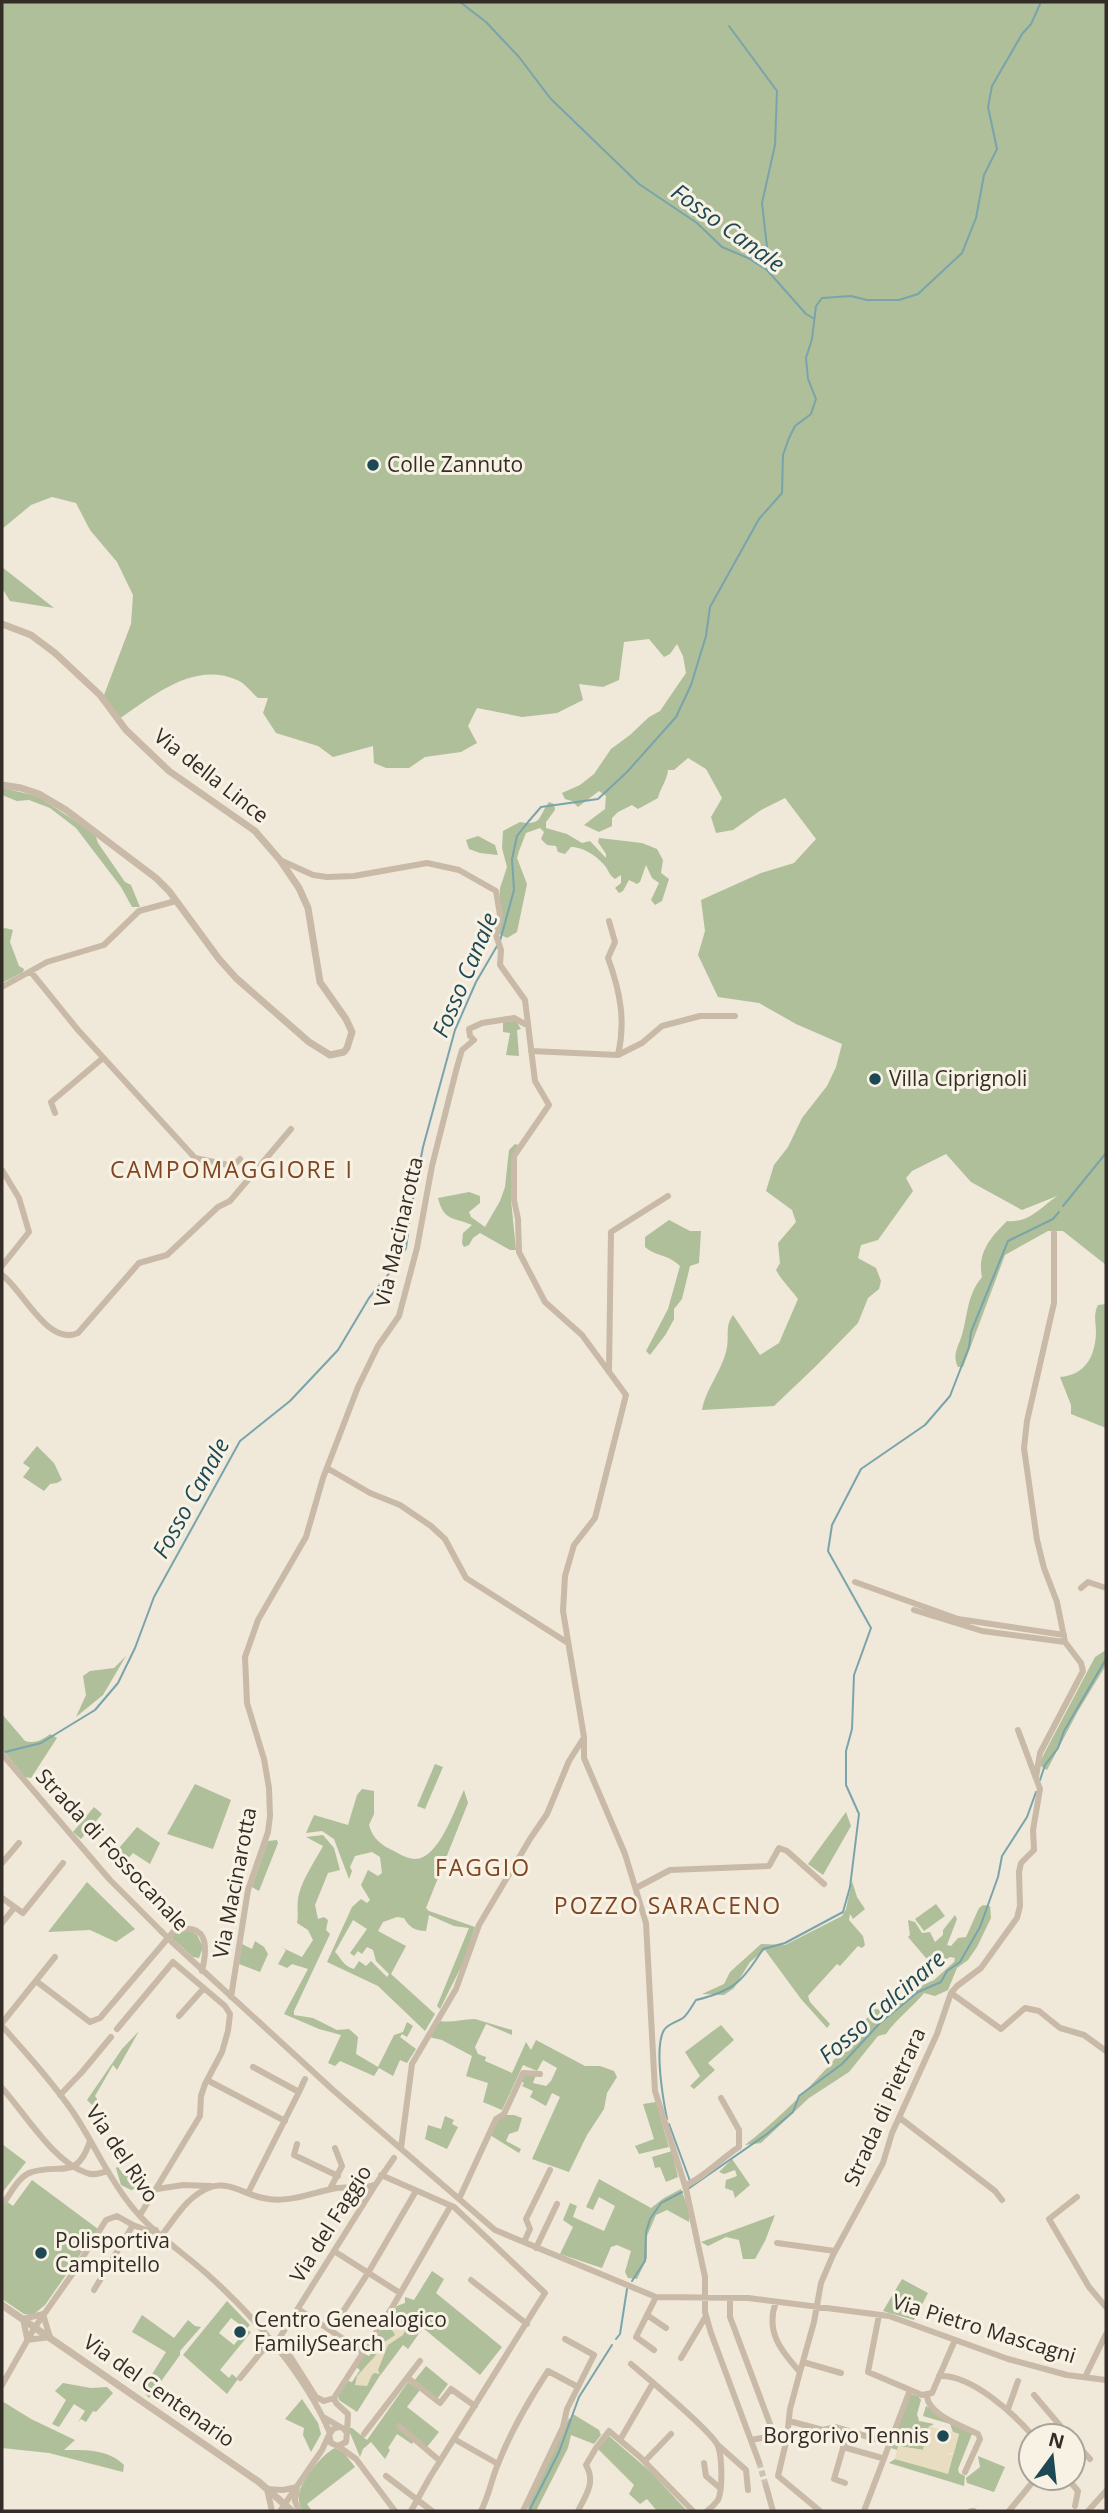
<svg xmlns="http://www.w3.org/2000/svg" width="1108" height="2513" font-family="'Open Sans',sans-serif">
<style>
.green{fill:#aebf9a;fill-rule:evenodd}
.plaza{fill:#e8dcc1}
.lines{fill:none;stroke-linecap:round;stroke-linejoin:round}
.stream{stroke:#79a4ac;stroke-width:2}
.minor-tunnel{stroke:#cac3b5;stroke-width:6;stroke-dasharray:6 3;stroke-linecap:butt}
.minor{stroke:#c8baa6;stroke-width:6}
.tertiary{stroke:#c8baa6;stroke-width:7}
.minor-bridge{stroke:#c8baa6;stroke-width:6}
.poi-dot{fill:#1e4954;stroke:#f8f2e5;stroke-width:2.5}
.labels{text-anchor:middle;stroke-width:6;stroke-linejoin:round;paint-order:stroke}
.poi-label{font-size:21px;fill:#342d27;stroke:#f8f2e5;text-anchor:start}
.street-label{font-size:21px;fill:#342d27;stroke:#f8f2e5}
.water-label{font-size:23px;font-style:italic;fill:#1e4954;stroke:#f8f2e5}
.neighbourhood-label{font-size:23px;letter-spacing:2px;fill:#804522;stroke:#f8f2e5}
</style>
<rect width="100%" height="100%" fill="#f0e8d9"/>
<!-- green -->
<path class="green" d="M2,2H1106V1265L1063,1231H1048L1005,1255L963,1367H958C952,1355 958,1347 962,1335C968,1314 967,1295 982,1277C977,1253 990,1238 1007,1221C1029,1223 1039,1209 1057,1196L1022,1210L971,1182L946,1154L912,1171L906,1178L913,1191L878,1240L861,1245L858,1258L876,1268L881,1281L879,1289L868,1298L858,1323L815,1367L774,1406L702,1410C706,1388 723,1370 727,1347C729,1334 725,1326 733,1315L760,1355L779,1343L798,1299C790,1288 782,1281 776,1270L780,1263L778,1243L796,1222L792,1210L766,1191L774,1165L788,1147L802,1118L827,1086L836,1067L842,1044L796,1024L759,1003L718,997L698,955L705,931L701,900L761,873L794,863L816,839L785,798L761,810L733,830L716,833L711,817L722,798L706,769L688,758L674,770H668C667,781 660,788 658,798L638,809L632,805L618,812L612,818V826L599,832L584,825L605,809L606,796L599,791L578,807L572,801L565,799L562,793L580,785L594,774L611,749L630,735L649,717L660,711L686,673L683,656L677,644L670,654L664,657L649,639L624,642L619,680L603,687L579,684L583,700L557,713L522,717L477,708L468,726L477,743L461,752L425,757L409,768H386L374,763L373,746L333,757L318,746L276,733L263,713L268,698H258C251,692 245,683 237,680C194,661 153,696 119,719L104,695L131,624L133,595L117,562L90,530L76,503L52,497L31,505L2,529Z
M2,567L54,608L10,601L2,588Z
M2,788L37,796L95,834L98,843L125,882L131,885L140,907H132L121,887L76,828L50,808L29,800L17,801L2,795Z
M549,802L554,804L555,810L546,822V828L567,834L582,843L590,841L606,858V854L598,842L599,838L642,843L657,849L663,860L661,873L669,879L662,901L655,905L651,900L659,883L652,878L646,865L640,882L637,884L629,880L623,891L619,893L615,888L621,883V875L615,879C609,875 609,871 605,866C598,857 584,847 571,847L565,854L558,852L556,846L547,845L541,839L544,832L540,828L526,833L519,851L517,858L527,884L517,932L507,938L499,934L500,888L507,867L502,848L503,831L520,822C542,826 538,817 549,802Z
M478,836L495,845L498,855L480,853L469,849L466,840Z
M5,928L13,930L10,942L19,966L24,969L23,972L2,983V929Z
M516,1021L521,1029L517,1030L519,1056L506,1055L510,1033L503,1032V1022Z
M515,1144L518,1145L511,1200L516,1250H510L480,1233L473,1238L469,1245L464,1247L462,1243L463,1233L472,1225C454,1217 444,1222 438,1198L469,1192L480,1196V1203L469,1212L471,1217L485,1227L500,1201L505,1187L509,1150Z
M669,1220L690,1231H701L699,1263L690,1266L682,1299L674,1309V1319L666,1334L650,1355L646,1351L668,1309L680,1266C668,1254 657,1257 645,1247V1237Z
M1106,1304V1428L1071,1414V1405L1060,1377C1085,1375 1095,1357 1096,1333C1096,1322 1093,1315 1098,1305Z
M37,1446L54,1463L62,1480L57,1483L50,1484L44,1491L23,1477L30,1468L23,1463Z
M1106,1650V1665L1078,1711L1047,1770L1039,1765L1045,1752L1095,1657Z
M126,1656L103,1695L76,1717L86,1695L83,1676L90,1671L114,1668Z
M2,1714L25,1741C35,1744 42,1740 50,1734L57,1738L31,1778L25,1777L2,1749Z
M435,1764L443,1767L425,1809L417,1806Z
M195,1784L231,1800L213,1849L167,1834Z
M362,1789L374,1791V1814L369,1825C373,1839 381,1845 394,1851C401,1855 408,1859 415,1859C439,1859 455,1808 464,1790L468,1803L426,1908L429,1911L475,1927L464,1961L440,2009L437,2006L469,1928L454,1926L429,1915L426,1931C415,1931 409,1927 404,1918L397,1917L383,1922L378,1931L406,1946L391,1974L435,2014L425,2031L378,1986L327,1962L352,1907L361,1899L367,1903L370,1900L361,1885L368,1870L378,1876L382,1873L380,1857L372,1852L355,1856L350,1867L352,1871L349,1879L334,1839L322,1831L306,1833L314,1815L348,1825L357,1795ZM353,1920L367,1929L350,1953L354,1956L358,1951L362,1954L367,1947L373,1950L376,1961L389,1974L387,1977L371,1961L366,1966L359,1961L354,1969C343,1966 342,1959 335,1952Z
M94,1807L102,1814L81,1839L73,1832Z
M846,1812L851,1826L823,1875L808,1864Z
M137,1827L160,1843L150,1864L133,1853L125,1862L114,1854Z
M323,1835L334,1848L340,1870L328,1873L315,1905L318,1919L324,1917L328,1920L326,1930L330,1934L294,2011V2015L313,2018L337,2030L349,2029L358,2037L356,2054L378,2067L394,2035L403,2032L407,2022L413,2026L407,2037L402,2034L400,2037L416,2049L407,2063L400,2060L393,2076L379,2068L374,2076L340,2061L335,2066L328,2063L341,2035L319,2029L284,2014L308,1969L292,1964L287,1968L278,1964L286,1950L281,1947L302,1957L313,1940L308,1930L297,1923C299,1914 296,1905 299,1894C303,1878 315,1861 323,1846L306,1837Z
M277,1840L278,1843L259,1891L252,1887L268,1841Z
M852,1881L857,1897L865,1909L853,1919L850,1914L849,1920L863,1936L865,1945L862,1948L858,1946L840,1966L837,1964L808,1996L810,2002L830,2024L827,2028L801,1999L765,1950L750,1962L734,1988L724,1995L702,1994L724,1984L730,1972L761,1944L785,1945L842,1916L846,1909Z
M87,1882L135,1929L116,1942L90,1930L48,1932Z
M936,1904L945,1916L924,1931L915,1919Z
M983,1905L990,1906L991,1918L977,1947L968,1960L957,1968L948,1990L935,1996L924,1993C912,2008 897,2018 886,2034L878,2036L849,2072L809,2098L761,2143L745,2145C779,2119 818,2080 845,2047C855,2034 864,2021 875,2009L893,2010L910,1991L934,1980L954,1962L955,1958L950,1957L945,1960L944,1966L926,1958L908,1937L910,1935L908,1920L915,1922L922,1933L930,1932L935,1942L943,1935V1930L955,1915L957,1919L947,1945L951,1946L958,1938L966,1937L979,1908Z
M191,1931L197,1935L203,1947L199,1958L193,1957L171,1937L176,1932Z
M255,1941L264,1947L268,1954L260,1972L239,1964L242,1944L252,1949Z
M475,2019L512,2030V2035L486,2024L475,2047L478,2054L486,2057L485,2061L512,2073L526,2042L531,2050L536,2040L585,2066H600L614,2071L617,2077L607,2093L604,2109L587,2135L569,2172L532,2159L560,2097L552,2093L546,2106L530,2097L533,2091L522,2086L524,2083L521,2081L524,2075H536L533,2083L546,2086L551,2081L557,2068L543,2060L537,2071L523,2065L502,2110L483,2102L488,2083L466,2076L472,2056L442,2040L429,2037L440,2021C452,2023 463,2019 475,2019Z
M721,2025L734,2040L708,2063L715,2070L694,2089L690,2086L700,2076L685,2052Z
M139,2031L117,2070L113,2065L95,2096L97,2099L96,2109L87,2100L122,2049Z
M656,2102L669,2147L639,2154L635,2146L654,2139L643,2104Z
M505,2115H514L522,2118L518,2131L509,2134L506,2141L521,2149L519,2153L490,2135L498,2120Z
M445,2116L454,2120L452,2124L458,2127L447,2149L425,2139L428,2125L441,2129Z
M2,2144L26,2162L2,2193Z
M672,2151L678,2177L666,2182L660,2167L655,2168L652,2157Z
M732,2159L750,2185L735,2198L733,2191L725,2188L726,2180L737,2176L735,2170L724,2174L719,2172Z
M118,2167L123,2174L130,2173L133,2167L142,2171L144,2178L139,2188L131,2190L121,2185L116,2168Z
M599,2179L651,2208L664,2198L681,2189L689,2210V2222L667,2210L656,2215L647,2236V2258L637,2279L628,2278L625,2272L631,2251L617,2245L611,2247L602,2268L560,2254L573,2227L563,2220L570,2203L577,2206L573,2217L604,2231L615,2206L599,2197L593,2210L586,2207Z
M32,2180L98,2229L45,2305L33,2315L24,2314L2,2299V2198L13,2206Z
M775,2215L765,2241L755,2259H743L739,2240L726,2237L708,2246L701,2242Z
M432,2271L444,2279L436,2293L502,2347L480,2375L423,2328L408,2349L403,2345L379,2377L357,2412L339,2400L338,2396L348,2381L352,2382L360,2370L356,2367L365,2354L369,2356L378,2343L375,2340L382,2328L386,2330L394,2318L391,2315L397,2306L405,2303V2297L414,2300Z
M902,2279L928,2293L914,2320L883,2311Z
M227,2301L250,2325L246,2329L231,2318L219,2333L234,2345L246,2330L251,2332L220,2370L229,2378L232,2374L238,2379L227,2394L183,2355Z
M142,2315L174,2338L188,2320L195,2326L201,2327L180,2351V2355L149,2398L142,2390L166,2352L132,2332Z
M426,2366L448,2384L437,2399L414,2381Z
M408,2382L420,2390L407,2407L439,2432L427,2447L415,2438L412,2444L397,2434L388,2448L390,2450L385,2459L371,2442L363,2449L360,2457L348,2428H352L367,2440Z
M63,2383L91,2388L107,2387L113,2393L96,2412L93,2411L86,2422L81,2419L78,2422L85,2411L74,2404L59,2427L52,2424L66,2400L55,2391Z
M910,2394L918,2396L921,2400L917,2414L919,2421L934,2424L929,2427L923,2450L899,2446L897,2450L891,2448Z
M302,2399L318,2423L321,2434L311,2452L303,2435L304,2428L285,2419Z
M2,2401L31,2419L75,2440L64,2450C86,2450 108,2449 124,2465L123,2472L49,2453L2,2448Z
M926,2406L972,2434L958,2469L959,2473L965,2476L964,2486L889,2463L895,2459L948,2473L959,2434L953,2432L950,2424L923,2416Z
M573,2414L599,2430L601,2435L594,2444L571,2435L568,2448L536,2511H529L528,2506L569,2418L572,2420Z
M609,2436L652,2473L687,2511H657L647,2499L640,2504L629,2494L634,2485L598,2449Z
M335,2448L344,2453L355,2467L307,2504L312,2511H302C300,2506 298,2500 299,2494C301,2481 323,2453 335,2448Z
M978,2456L1005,2467L994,2492L967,2483L966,2478L980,2467Z"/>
<!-- plaza -->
<path class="plaza" d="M399,2321V2327H407L403,2335L388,2345L378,2370L380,2374L374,2373L372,2375L367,2386L355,2385L357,2376L375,2356L380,2345L395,2335L390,2326L392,2322Z
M929,2426L959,2434L954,2453H946L953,2455L948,2474L895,2459L898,2446L923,2450Z"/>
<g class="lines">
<!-- stream -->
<path class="stream" d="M460,2L486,22L519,57L550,98L639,184L697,223L722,247L748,258L767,270L806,314L813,318
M729,26L777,91L775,145L762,203L770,273
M500,941L514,890L512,859L517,836L528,822L541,807L598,799L627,772L676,717L691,685L706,636L710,607L759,519L782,493L783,455L789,438L795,426L811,414L816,399L808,379L806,358L812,339L816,306L822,298L851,296L867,300H899L918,294L962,253L976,218L984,175L997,149L988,107L992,86L1022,34L1031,24L1041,2
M1063,1206L1106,1153
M5,1752L41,1743L95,1710L118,1683L135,1648L154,1597L240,1441L290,1401L338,1350L369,1298L396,1265L406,1248L411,1209L423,1147L455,1030L476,982L497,946
M1040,1780L1045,1765L1058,1748L1064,1731L1106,1659
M667,2119C663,2099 654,2047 664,2030C668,2024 677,2022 683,2018C688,2014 692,2006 696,2000C734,1991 743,1981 763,1949L785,1943L843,1912L850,1887L859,1814L846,1785V1751L852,1729L854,1675L871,1628L828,1551L832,1525L861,1469L925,1425L950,1396L969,1347L971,1332L1008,1241L1053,1219L1059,1212
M669,2124L690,2181
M688,2189L767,2134L793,2112L799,2096L842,2064L880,2023L918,1992L941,1982L947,1971L960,1962L980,1927L998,1877L1002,1856L1027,1817L1036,1792
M632,2281L645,2261L646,2232L650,2219L661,2203L682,2192
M616,2339L620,2334L627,2289
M529,2511L559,2452L579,2397L612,2345"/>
<!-- minor-tunnel -->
<path class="minor-tunnel" d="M759,2462L766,2486"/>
<!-- minor -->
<path class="minor" d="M280,860L313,875L327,877L354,876L427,863L459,870L496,891L500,915L496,935L501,950L500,965L525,1000L535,1081L549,1105L514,1156V1200L518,1219L519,1252L545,1302L582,1335L626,1395L595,1518L574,1545L565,1576L563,1611L584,1737V1758L625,1854L646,1923L655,2091L686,2189L705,2277V2312L711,2333L759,2462
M609,921L615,942L608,958C620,991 626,1021 618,1055
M31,972L78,1030L195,1158L233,1166L240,1159
M2,987L47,962L104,945L139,911L176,901
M531,1051L618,1055L642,1043L662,1026L700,1016H735
M55,1113L51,1102L103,1058
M2,1170L19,1198L29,1232L2,1266
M2,1275C23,1290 48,1347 78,1333L139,1263L167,1255L218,1207L230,1201L291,1129
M609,1372L611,1232L668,1196
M327,1468L370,1493L400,1505L431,1526L445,1539L466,1578L568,1643
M855,1582L958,1619L1064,1635
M1081,1588L1088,1582L1106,1588
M914,1610L982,1631L1065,1642
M2,1754L110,1880L162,1932
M1036,1777L1040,1753L1083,1671L1081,1663L1065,1642L1057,1602L1044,1568L1037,1540L1024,1448L1027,1421L1054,1303V1233
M2,1863L19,1843
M636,1888L670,1870L769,1866L779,1848L787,1851L824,1884
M2,1898L23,1913L63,1863
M2,1923L14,1908
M172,1942L333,2090L495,2230L656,2297L748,2298L889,2316L1008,2359L1067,2375L1106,2380
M36,1981L90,2022L100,2018L174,1931C208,1921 208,1946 202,1971
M951,1993L1001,2029L1025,2008L1039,2011L1060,2028L1084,2035L1106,2051
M231,1997L248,1890L268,1832L270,1816L269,1788L264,1759L247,1703L245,1657L258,1620L306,1537L323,1478L358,1387L378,1346L399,1316L417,1248L432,1166L457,1067L462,1050L474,1040L470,1036L469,1029L482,1023L514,1018L525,1024L528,1023
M179,2016L204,1988
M2,2023L55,1957
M2,2026C27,2054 52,2082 73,2112C93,2142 107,2175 129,2203C150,2231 181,2251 207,2274C254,2316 305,2374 330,2433
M117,2029L173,1962L225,2006L230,2014L228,2031L222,2052L205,2084L201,2096L200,2116L140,2215
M207,2080L285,2121
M2,2088C25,2113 53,2162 87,2173C94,2176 101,2173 108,2171
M299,2092L305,2079
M60,2095L82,2072L111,2037
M900,2118L995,2191L1002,2200
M297,2144L294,2155L338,2176
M401,2148L412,2064L456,1989L479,1925L530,1839L547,1814L569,1761L583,1739
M381,2175L454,2207L545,2293L430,2477L411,2511
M685,2185C700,2181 723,2157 739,2147V2130L721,2098
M157,2189L183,2185L211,2186
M330,2189L342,2166L335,2148
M248,2193L299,2092L253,2067
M1077,2197L1049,2219L1089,2287L1106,2307
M459,2199L496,2119L504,2114L523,2073L540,2074
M5,2201C12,2191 20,2175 32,2172C61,2163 77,2181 90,2141
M162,2235C176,2217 188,2195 211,2187C229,2181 246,2195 263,2198C289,2204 312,2192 337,2188C350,2186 361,2190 374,2185
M524,2242L530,2229L526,2219L550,2170
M777,2243L835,2251
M536,2248L557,2204
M334,2251L400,2293
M471,2280L527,2324
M94,2290L133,2225L151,2232L156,2230
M730,2298V2317L773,2432L772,2436L751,2440
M776,2302C765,2331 781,2351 800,2372L790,2409L787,2438L778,2476L820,2511
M298,2309L363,2352
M647,2315L666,2328
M879,2315L868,2372L922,2395L932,2393L955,2340
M331,2330L368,2273L416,2191
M27,2338L23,2319L43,2314
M27,2340L50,2337L43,2314
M654,2350L636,2337L656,2297
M681,2358L706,2316
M803,2362L841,2373
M631,2364C646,2377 713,2432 718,2446C722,2457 723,2489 718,2500C715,2504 711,2508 707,2511
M800,2372L814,2322L821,2283L833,2255L883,2163L892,2133L937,2034L951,1993L957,1986L981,1968L1017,1918L1020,1906L1019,1872L1021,1863L1034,1850L1033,1830L1040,1789L1018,1730
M939,2376C971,2374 1013,2413 1033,2436
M1085,2377L1106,2334
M240,2378L271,2340
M408,2378L440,2403L451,2389L475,2406
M2,2385L35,2327L73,2273L106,2220L117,2216L133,2225
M1034,2395L1069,2436
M927,2396C928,2415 963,2426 978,2434L980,2439L965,2472
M334,2398L324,2401L316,2397L285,2348L275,2345L376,2184L394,2158
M1008,2409L1018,2381
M325,2418L344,2429L347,2433L346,2442L338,2446L331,2443L329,2435L333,2429L339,2427
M789,2421L823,2430L835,2427L889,2443
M399,2426L440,2461
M347,2433L348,2414L336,2403L334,2398L393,2306L450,2207
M364,2434L420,2361
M454,2439L498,2464
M620,2440L653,2383
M1073,2440L1090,2459
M338,2446L356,2459L395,2511
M719,2446L746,2470L748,2490
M843,2447L882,2458
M645,2461L671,2434
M704,2463L706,2476L720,2488
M386,2476L432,2511
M1067,2478L1078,2491L1075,2506
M845,2483L834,2479L848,2431
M766,2486L773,2511
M272,2511L267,2489L283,2490L297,2487L295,2501L299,2511
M280,2511L322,2450L329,2435
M481,2511C489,2496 491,2480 498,2464C510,2433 529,2400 548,2371L578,2387
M523,2511L563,2427L567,2409L594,2355L565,2339
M578,2511C586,2495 596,2482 586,2465L596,2448L609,2431L640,2457L693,2511
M864,2511L910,2390
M971,2511H974
M1009,2511L1036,2478
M1088,2511L1106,2491"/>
<!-- tertiary -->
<path class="tertiary" d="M2,624L31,635L55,653L100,695L126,730L169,771L255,831L280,860L299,888L308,908L320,982L346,1019L352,1032L347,1048L344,1052L330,1055L309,1042L236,978L219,959L169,891L156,878L66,810L39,794L21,788L2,785
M2,2305L259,2482L292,2511"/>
<!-- minor-bridge -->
<path class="minor-bridge" d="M162,1932L172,1942"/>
</g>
<!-- markers -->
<g class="poi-dot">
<circle cx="373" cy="465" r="7"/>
<circle cx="875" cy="1079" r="7"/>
<circle cx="41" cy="2253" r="7"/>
<circle cx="240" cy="2332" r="7"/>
<circle cx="943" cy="2436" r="7"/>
</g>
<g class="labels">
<!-- poi labels -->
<g class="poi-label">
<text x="387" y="472">Colle Zannuto</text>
<text x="889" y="1086">Villa Ciprignoli</text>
<text x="55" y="2248">Polisportiva<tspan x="55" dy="24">Campitello</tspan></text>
<text x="254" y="2327">Centro Genealogico<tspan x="254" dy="24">FamilySearch</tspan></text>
<text x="929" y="2443" text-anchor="end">Borgorivo Tennis</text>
</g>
<!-- street labels -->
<g class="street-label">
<text transform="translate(211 776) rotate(38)" y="7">Via della Lince</text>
<text transform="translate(399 1232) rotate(-77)" y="7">Via Macinarotta</text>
<text transform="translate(112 1850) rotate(47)" y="7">Strada di Fossocanale</text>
<text transform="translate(235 1883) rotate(-79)" y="7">Via Macinarotta</text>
<text transform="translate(885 2107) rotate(-66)" y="7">Strada di Pietrara</text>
<text transform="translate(122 2154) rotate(56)" y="7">Via del Rivo</text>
<text transform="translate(331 2224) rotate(-58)" y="7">Via del Faggio</text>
<text transform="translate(984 2329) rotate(17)" y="7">Via Pietro Mascagni</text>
<text transform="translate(159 2391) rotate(35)" y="7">Via del Centenario</text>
</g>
<!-- water labels -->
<g class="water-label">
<text transform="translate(728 228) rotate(36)" y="8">Fosso Canale</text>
<text transform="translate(465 975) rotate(-67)" y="8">Fosso Canale</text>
<text transform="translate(191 1498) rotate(-61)" y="8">Fosso Canale</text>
<text transform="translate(882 2007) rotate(-41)" y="8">Fosso Calcinare</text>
</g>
<!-- neighbourhood labels -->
<g class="neighbourhood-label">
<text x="232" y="1178">CAMPOMAGGIORE I</text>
<text x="483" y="1876">FAGGIO</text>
<text x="668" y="1914">POZZO SARACENO</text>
</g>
</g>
<!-- border -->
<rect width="1108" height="2513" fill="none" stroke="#342d27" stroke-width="7"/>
<!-- north arrow -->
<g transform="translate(1052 2457) rotate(15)"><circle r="33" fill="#f8f2e5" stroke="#aaa399" stroke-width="2"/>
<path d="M0-5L12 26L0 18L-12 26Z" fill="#1e4954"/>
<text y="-10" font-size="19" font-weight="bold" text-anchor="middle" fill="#342d27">N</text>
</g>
</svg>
